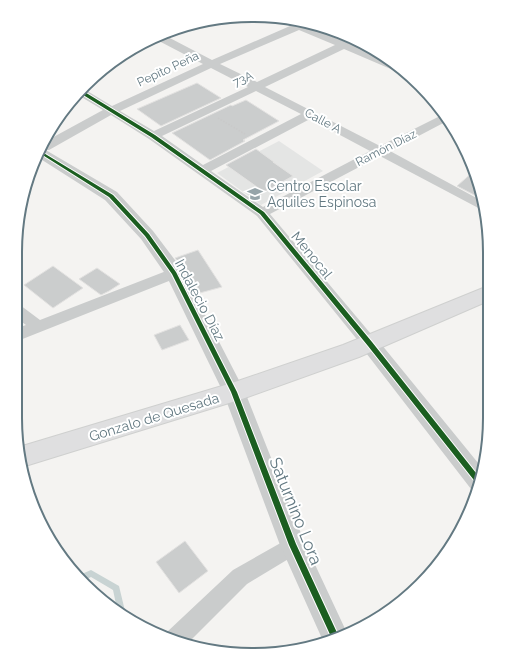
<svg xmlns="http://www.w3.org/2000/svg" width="505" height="670" font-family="Raleway,sans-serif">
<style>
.built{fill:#e4e5e4}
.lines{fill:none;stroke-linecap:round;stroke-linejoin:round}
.stream{fill:#c8d3d3;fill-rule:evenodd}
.building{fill:#cbcdcd;stroke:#e3e2e1}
.primary-casing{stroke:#cfd0cf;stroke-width:2}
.path{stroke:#c9c9c9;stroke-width:1.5;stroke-dasharray:1.5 1.5;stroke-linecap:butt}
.minor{fill:#cacccc;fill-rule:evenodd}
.tertiary{fill:#cacccc;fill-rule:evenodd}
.primary{fill:#dfdfe0;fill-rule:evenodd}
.cycleway-casing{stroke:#fff;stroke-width:2}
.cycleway{fill:#1b5e20;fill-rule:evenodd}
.labels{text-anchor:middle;stroke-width:4;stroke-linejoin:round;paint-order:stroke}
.far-street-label{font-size:12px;fill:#637982;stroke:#fff}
.poi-label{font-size:14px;fill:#637982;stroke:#fff;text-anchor:start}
.street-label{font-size:14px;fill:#637982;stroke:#fff}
.near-street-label{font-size:17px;fill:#637982;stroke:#fff}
.rim{fill:none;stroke:#637982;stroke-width:2}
</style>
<rect width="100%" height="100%" fill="#f4f3f1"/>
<!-- built -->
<path class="built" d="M279,141L323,171L261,205L217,173Z"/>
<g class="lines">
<!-- stream -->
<path class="stream" d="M91,570L119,586L125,611L124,613L117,609L113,590L91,577L82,581L77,576Z"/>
</g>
<!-- building -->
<path class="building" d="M197,83L221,98L161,126L137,109Z
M246,100L279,121L243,140L245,141L210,160L172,133L231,105L232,106Z
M256,149L274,162H273L293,176L264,192L226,165Z
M474,171L477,181L482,199L457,186Z
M198,250L222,287L196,294L182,267L175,258Z
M53,266L83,288L53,308L24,285Z
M97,268L120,284L109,291L101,295L79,279Z
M180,325L189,340L162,350L154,335Z
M185,541L208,571L179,593L156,562Z"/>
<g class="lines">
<!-- primary casing -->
<g class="primary-casing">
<path id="primary" d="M488,286V301L359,357L242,399L22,467L19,447L232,383L343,345Z"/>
</g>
<!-- path -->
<path class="path" d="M218,118L245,134"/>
<!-- minor -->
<path class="minor" d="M279,20H291L299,23L302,21L310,24L307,26L391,61L400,71L393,70L344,49L265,87L380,146L444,114L449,120L390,151L482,201L484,211L380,156L270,214L376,340L378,344L376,348L370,350L364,348L257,216L149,139L111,115L49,150H43L48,140L103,110L78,95L84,89L112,106L203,64L157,40L166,36L212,60L290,26ZM299,30L335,45L257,82L220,64ZM211,68L248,87L154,131L120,111ZM256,91L301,114L203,165L162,136ZM310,119L370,151L263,207L211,171Z
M174,268L179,269L181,273L179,277L15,342V329L26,325L15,317V303L20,305L40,320Z
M293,536L300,538L303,545L300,552L247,584L187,644L165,637L167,632L233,570Z"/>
<!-- tertiary -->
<path class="tertiary" d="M44,149L117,192L153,231L181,268L245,392L304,541L347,633L324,643L280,545L223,392L166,275L141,239L105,200L39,158Z
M370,336L377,339L483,469L476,492L471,489L363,349L360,344L363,339Z"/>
<!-- primary -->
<use href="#primary" class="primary"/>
<!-- cycleway casing -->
<g class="cycleway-casing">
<path id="cycleway" d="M83,91L155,135L264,212L372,342L480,478L478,485L477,484L368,346L260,214L151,137L80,93Z
M42,152L113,195L149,234L176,272L237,392L296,544L339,637L333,641L289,545L231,392L172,274L145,236L109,197L41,154Z"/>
</g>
<!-- cycleway -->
<use href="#cycleway" class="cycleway"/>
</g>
<!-- icons -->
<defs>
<g id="school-bare" transform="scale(1.2)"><path d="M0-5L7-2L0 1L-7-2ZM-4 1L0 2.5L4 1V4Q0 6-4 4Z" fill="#96a4a9" stroke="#fff" stroke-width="2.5" paint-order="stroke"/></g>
</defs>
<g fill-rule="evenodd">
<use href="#school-bare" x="255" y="194"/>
</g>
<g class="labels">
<!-- far-street labels -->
<g class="far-street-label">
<text transform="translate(168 69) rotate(-25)" y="4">Pepito Peña</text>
<text transform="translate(243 79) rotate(-25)" y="4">73A</text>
<text transform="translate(323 121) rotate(28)" y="4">Calle A</text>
<text transform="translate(386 148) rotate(-27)" y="4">Ramón Díaz</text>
</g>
<!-- poi labels -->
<g class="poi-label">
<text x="267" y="191">Centro Escolar<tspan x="267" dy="16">Aquiles Espinosa</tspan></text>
</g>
<!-- street labels -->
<g class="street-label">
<text transform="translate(312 255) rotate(51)" y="5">Menocal</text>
<text transform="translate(200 300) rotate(62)" y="5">Indalecio Díaz</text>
<text transform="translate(154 417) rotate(-17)" y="5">Gonzalo de Quesada</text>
</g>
<!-- near-street labels -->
<g class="near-street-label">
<text transform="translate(296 511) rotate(68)" y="6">Saturnino Lora</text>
</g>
</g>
<!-- crop -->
<path d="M0 0H505V670H0ZM252 22H253A230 230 0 0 1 483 252V418A230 230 0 0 1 253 648H252A230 230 0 0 1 22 418V252A230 230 0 0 1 252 22Z" fill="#fff" fill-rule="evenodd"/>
<path class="rim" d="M252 22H253A230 230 0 0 1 483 252V418A230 230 0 0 1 253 648H252A230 230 0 0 1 22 418V252A230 230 0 0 1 252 22Z"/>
</svg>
